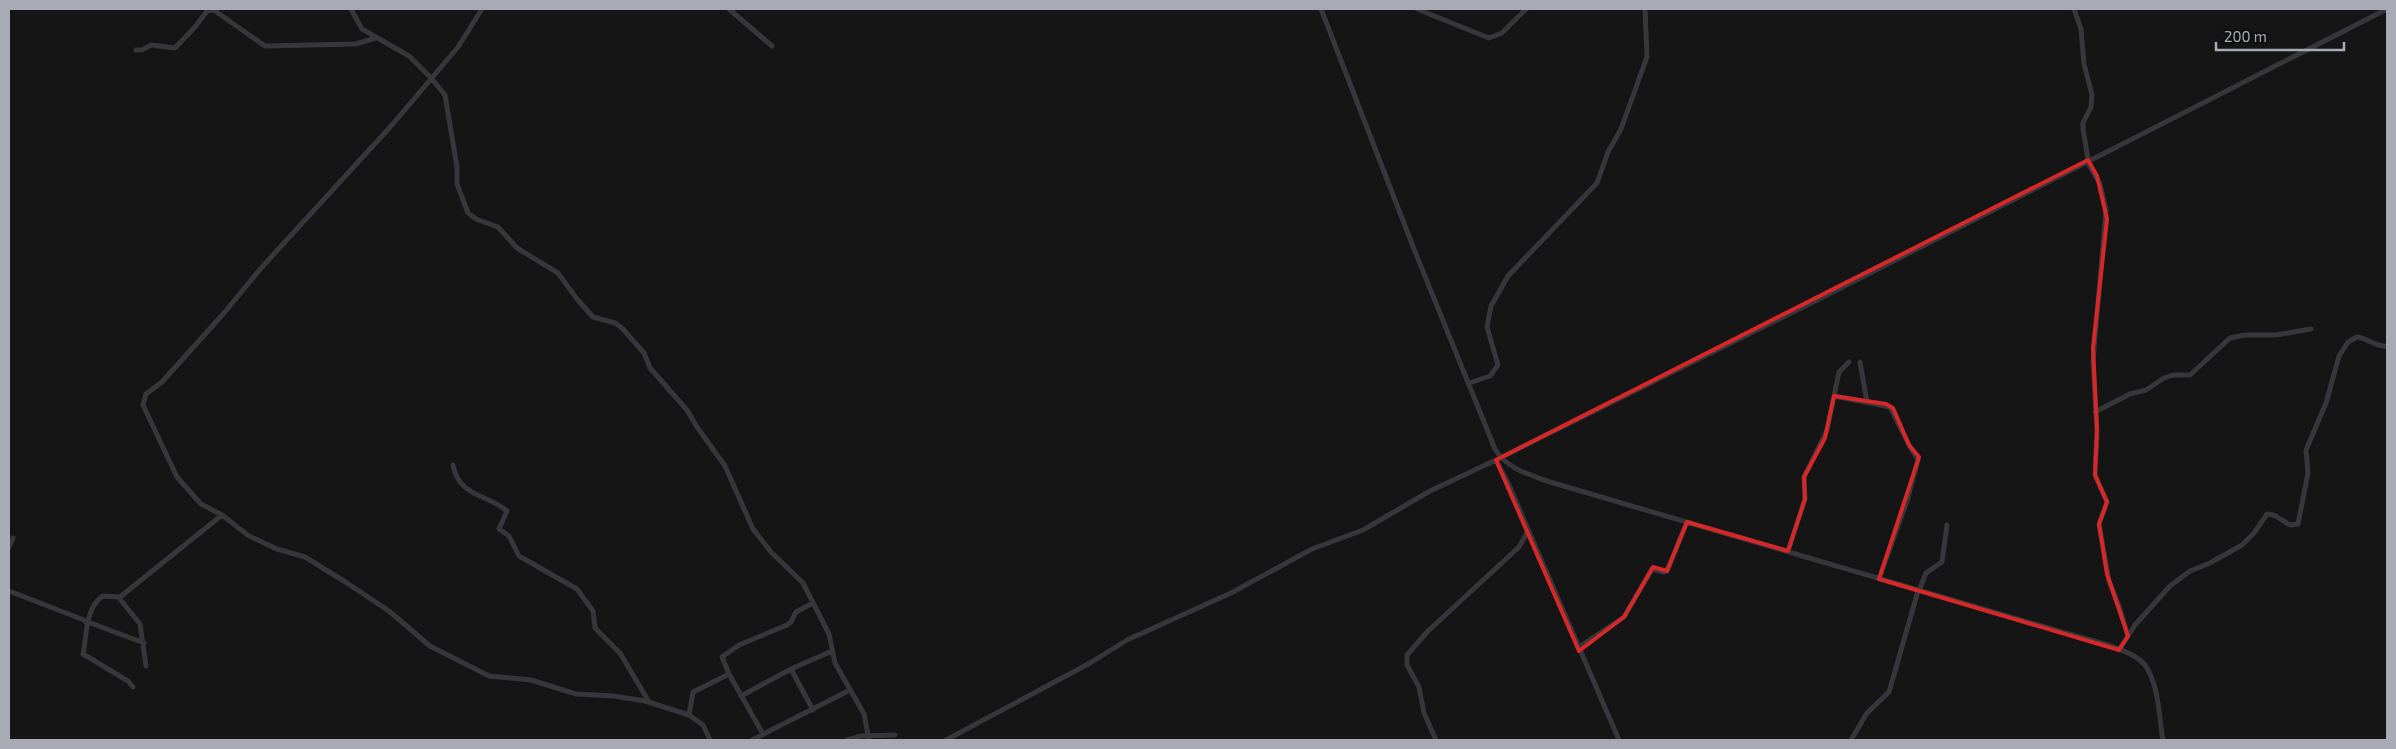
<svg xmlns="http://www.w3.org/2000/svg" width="2396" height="749" font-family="'Exo 2',sans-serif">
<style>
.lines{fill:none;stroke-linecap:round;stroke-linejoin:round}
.street{stroke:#36363b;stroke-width:5}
.marked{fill:none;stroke:#d62828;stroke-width:4;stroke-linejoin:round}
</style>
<rect width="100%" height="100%" fill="#151516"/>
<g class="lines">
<!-- street -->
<path class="street" d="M351,9L362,29L409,56L432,79L445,95L457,167V184L468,213L476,219L498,227L517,248L558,273L577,299L593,317L615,323L622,328L644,353L650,368L687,410L697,427L725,466L753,529L771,552L803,583L829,634L835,663L864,714L869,740
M482,9L458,47L392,125L262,267L224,313L162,382L146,394L143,405L177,477L201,504L222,515L249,536L277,549L305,557L344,581L389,611L430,646L489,676L531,680L576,694L614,696L645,701L689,715L703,725L710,740
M729,9L772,46
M1321,9L1414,249L1495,449C1507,469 1528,474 1550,482L2062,632C2082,638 2132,648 2145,665C2159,684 2159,718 2163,740
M1417,9L1489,38L1502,33L1526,9
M2074,9L2081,29L2084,64L2092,95L2091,107L2083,123V129L2089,165L2100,184L2106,210L2093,361L2097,430L2095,475L2107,502L2099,524L2109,581L2119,606L2128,636
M136,50H142L151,45L175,48L195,27L207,11L214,10L218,13L265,46L356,44L376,38
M1860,362L1867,402
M1469,383L1490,376L1498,365L1487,327L1491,306L1508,276L1597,183L1608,152L1621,129L1647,57L1645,9
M1834,396L1890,407L1909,445L1918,460L1907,501L1879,579
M2095,412L2130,394L2146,390L2164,378L2173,375H2190L2230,338L2245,335H2276L2311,329
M1496,460L1509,485L1619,740
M453,465C459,497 487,494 507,511L499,529L509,536L519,556L577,589L593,611L595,628L620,653L649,702
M9,547L13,538
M1788,551L1805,499L1804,477L1827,430L1839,372L1849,362
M9,591L84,620L87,623
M1919,591L1926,573L1942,562L1947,525
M119,598L140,624L146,666
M88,622L144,643
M1579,650L1582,645L1624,617L1652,569L1663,572L1667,571L1687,522
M2119,650L2135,625L2170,586L2190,571L2210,563L2242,545L2254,533L2267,514L2274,515L2290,525L2298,524L2308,473L2306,450L2326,403L2339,356L2348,342L2357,337C2368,338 2377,348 2387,346
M791,669L813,710
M133,687L128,681L83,654C87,636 85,607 103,596L120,597L222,515
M741,696L791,669L832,651
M689,715L693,692L729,674
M763,734L729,674L722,657L739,645L787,625L791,622L796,612L813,603
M752,740L850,690
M847,740L861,736L895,735
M946,740L1090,663L1127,640L1231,593L1312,549L1363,530L1430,491L1496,460L1827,295L2387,9
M1436,740L1424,713L1419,687L1407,665V655L1428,631L1519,547L1528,531
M1851,740L1867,713L1889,692L1918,591"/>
</g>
<!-- marked area -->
<path class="marked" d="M2088,160L2097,176L2107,219L2093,348L2097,430L2095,475L2107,502L2099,524L2107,574L2128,636L2119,650L1879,579L1919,457L1909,445L1893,408L1886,404L1834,396L1825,438L1804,477L1805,499L1788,551L1687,522L1667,571L1653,567L1624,617L1579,651L1496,460Z"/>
<!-- border -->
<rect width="2396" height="749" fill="none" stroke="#a8abb5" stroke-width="20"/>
<!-- scale -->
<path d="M2216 42v8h128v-8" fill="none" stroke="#a8abb5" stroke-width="2.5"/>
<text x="2224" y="42" font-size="15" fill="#a8abb5" stroke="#101011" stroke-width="4" paint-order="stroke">200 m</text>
</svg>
